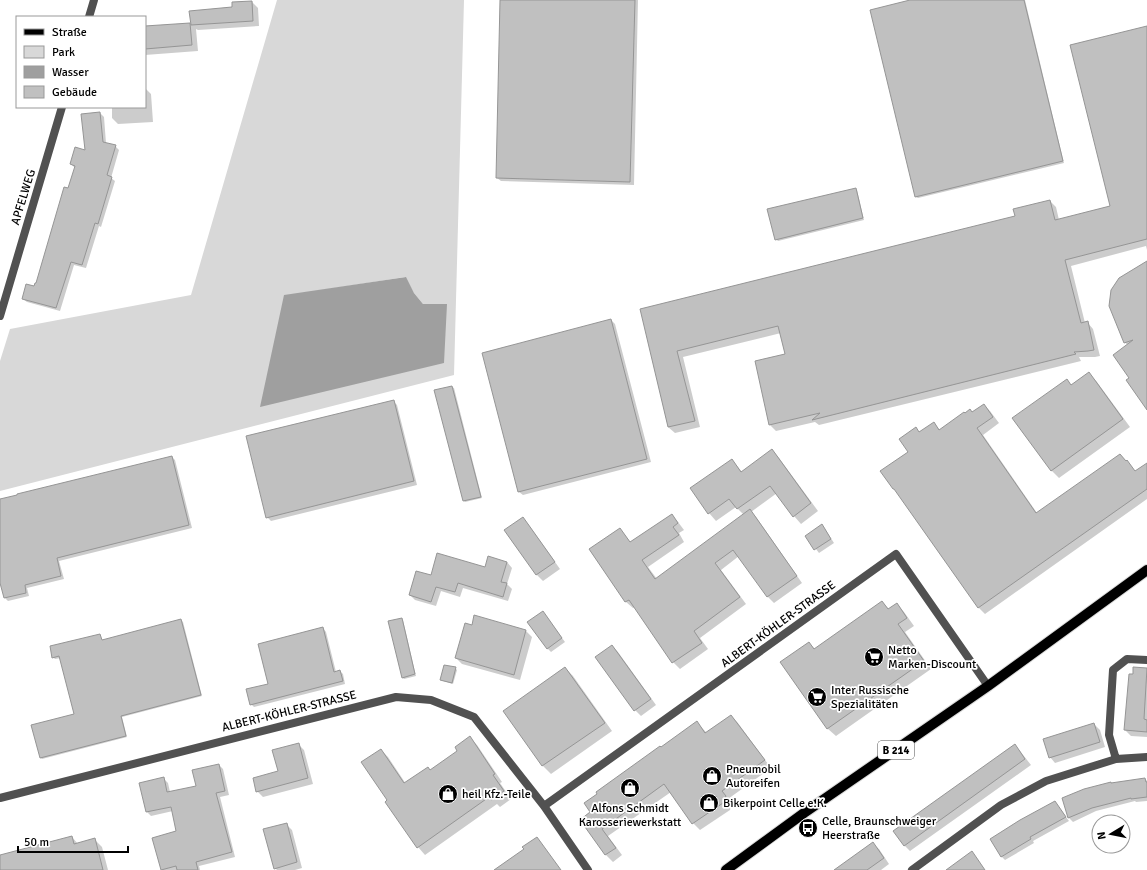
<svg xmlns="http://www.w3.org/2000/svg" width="1147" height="870" font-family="Signika,sans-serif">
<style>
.green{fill:#d8d8d8;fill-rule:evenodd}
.water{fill:#9f9f9f}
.shadow{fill:#0003}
.building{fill:#c0c0c0;stroke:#959595}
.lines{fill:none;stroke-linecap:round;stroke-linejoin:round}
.primary-casing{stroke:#dbdbdb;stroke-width:12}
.minor{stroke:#515151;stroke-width:8}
.primary{stroke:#000;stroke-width:10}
.labels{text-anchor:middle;stroke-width:3.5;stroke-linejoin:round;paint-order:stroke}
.shield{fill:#fff;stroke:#4c4c4c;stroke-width:1}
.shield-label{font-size:11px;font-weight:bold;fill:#000}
.street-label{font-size:12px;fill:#000;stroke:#fff}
.poi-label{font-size:12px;fill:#000;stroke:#fff;text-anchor:start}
</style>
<rect width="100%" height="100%" fill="#fff"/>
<!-- green -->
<path class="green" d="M277,0H464L454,375L0,491V361L10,329L191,295ZM405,277L414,293L423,304L284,296Z"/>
<!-- water -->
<path class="water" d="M406,277L414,293L423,304H447L444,363L260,407L284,295Z"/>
<!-- shadow -->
<path class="shadow" d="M501,0H638L634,185L501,181L497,178Z
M915,0H1025L1064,163L918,198L916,197L871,11Z
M252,2L258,8L259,26L198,30L196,29L198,51L145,55V27L190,24L192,25L190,12L233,8Z
M1147,27V250L1146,246L1071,266L1085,323L1087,322L1093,329L1100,356L1095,357H1079L1081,361L819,425L815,422L776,431L770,425L787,354L781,333L683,357L700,427L675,433L668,427L641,310L1016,217L1050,201L1056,207L1059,220L1111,206Z
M145,88L151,94L153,122L118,124L112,118V107H145Z
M100,113L104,117L106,143L115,146L119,150L111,178L115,181L101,227L99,226L86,268L74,265L60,311L27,302L23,299L36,285L69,189L75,168L71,164L86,151Z
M855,189L857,190L864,220L778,241L776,239Z
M1147,262V408L1131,378L1128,345L1124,342Z
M611,320L615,324L651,462L523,495L519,492L483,353Z
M1089,374L1097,382L1130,427L1059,478L1051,470L1067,380L1072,386Z
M452,387L454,388L482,498L465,502L464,501Z
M393,401L397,405L417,485L271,521L267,517Z
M984,405L990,411L999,423L983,435L1037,513L1120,455L1136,472L1147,464V499L985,614L979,608L900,495L894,489L909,452L920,433L934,423L940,430L970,410L973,413Z
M772,450L779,458L818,511L801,524L794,516L777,493L751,512L756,517L802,583L774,603L768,597L739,556L721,570L746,604L700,638L708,649L680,669L673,662L635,607L633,608L626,602L590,550L620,529L631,543L671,515L678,522L684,530L679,533L684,542L648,567L657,579L744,515L736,507L716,521L709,513L691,488L732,460L742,472Z
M172,457L175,460L192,528L59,561L64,579L27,588L29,596L8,601L5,598L0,579V500Z
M522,518L528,524L560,569L543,581L537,575L506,530Z
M825,529L834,543L819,553L806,536Z
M507,562L512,568L507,584L512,589L508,601L463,588L460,597L441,591L436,606L415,600L410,595L432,576L485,568Z
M882,602L889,609L897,604L904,612L914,626L905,632L931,669L836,736L828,729L781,662L809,643L815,649Z
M543,612L565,642L551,652L547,648Z
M475,617L526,631L532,637L520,680L462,664L456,658L472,626Z
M401,619L403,620L416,676L404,679L402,677Z
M181,620L183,622L202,696L122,717L127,737L42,759L40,757L75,715L61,658L55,659L53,657L100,635L102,641Z
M323,628L326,632L336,672L340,671L343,674L345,684L254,707L251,704Z
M612,646L618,652L656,705L641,716L635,710Z
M455,668L457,670L453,684L443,681L441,679Z
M565,668L573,676L612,731L551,774L543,766L505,711Z
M1134,668L1147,669V737L1131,736L1125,730Z
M731,716L738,723L771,768L728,799L732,804L730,810L700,830L693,823L671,792L608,836L622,855L613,862L606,855L581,820L661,748L697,723L707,733Z
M1094,724L1100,730L1105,747L1055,763L1050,757Z
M470,738L477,745L502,782L500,783L511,799L500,807L497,804L425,855L418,847L386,802L389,800L381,750L388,757L406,784L430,771L459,751Z
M298,744L304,750L313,784L263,797L257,791L279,772Z
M1014,745L1020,751L1031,765L910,851L904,845Z
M219,765L223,769L229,795L220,797L235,857L199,866L200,870H162L178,832L173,811L151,816L147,812L140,784L164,779L168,783L170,792L197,787Z
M1145,779L1147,781V801L1136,802L1135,801L1096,811L1073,822L1069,818L1063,799Z
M1055,802L1069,821L1033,841L1034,843L1005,860L1001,856Z
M286,824L292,830L302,868L295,870H277L275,868Z
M72,837L78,844L94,839L102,847L108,870H0V856Z
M873,844L879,849L889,864L881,870H836Z"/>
<!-- building -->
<path class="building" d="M500,0H635L630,182L496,178Z
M910,0H1024L1063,161L915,197L870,10Z
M252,1L253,21L191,25L189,11L232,7V2Z
M190,23L192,45L145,49V26Z
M1147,26V239L1065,260L1081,323L1088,321L1094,350L1088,351L1074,352L1076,354L812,420L820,413L769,425L755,361L785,354L778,326L677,351L695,421L668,427L640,309L1015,216L1013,209L1050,200L1055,220L1110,206L1070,45Z
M100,112L103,142L116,145L107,175L112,177L98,224L95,223L82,265L71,262L56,308L22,299L26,284L34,286L35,283H36L64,187L68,188L75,166L70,164L75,147L85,150L81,114Z
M856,188L863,218L775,240L767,209Z
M1147,261V410L1126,380L1129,378L1113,355L1133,340L1124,343L1109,306L1111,290L1119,278Z
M611,319L647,459L518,492L482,353Z
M1089,372L1123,419L1051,471L1012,418L1067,379L1071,385Z
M452,386L481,497L463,501L434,390Z
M394,400L414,481L266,518L246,436Z
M984,404L993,417L977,428L1036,513L1120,454L1126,461L1127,460L1135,471L1147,463V489L978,608L894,489H893L880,471L908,452L899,439L916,427L919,432L934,422L939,430L964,412L965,413L970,409L972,412Z
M772,449L811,503L793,517L770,486L737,509L729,499L708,514L690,488L732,459L741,472Z
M172,456L189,525L57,558L61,576L25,585L26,593L4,598L0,583V499L17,495V494Z
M750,509L797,576L767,597L733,550L715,563L740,597L694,631L702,643L672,663L629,600L625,602L589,549L620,528L630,542L672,514L678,523L673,527L679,535L642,560L655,579Z
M523,517L555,562L536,575L504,530Z
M822,524L831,539L814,550L805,536Z
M437,553L485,567L488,556L507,562L501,582L507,583L503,597L458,583L455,592L436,587L431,602L409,595L416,571L431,575Z
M882,601L888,609L897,603L907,618L898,624L924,661L827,729L780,662L809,642L814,649Z
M543,611L562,638L547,649L527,622Z
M474,615L526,630L514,675L455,658L465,623L472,625Z
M402,618L415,674L402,678L388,621Z
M181,619L201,695L121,716L126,736L40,758L31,725L74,714L59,656L52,658L50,646L100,634L102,640Z
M323,627L334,672L340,670L343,681L250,705L246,689L268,684L258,644Z
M612,645L651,699L634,711L595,657Z
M444,665L456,667L452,683L440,680Z
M565,667L605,723L542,766L503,711Z
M1133,667L1147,668L1144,719L1147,720V732L1124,730L1129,674H1133Z
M731,715L765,760L722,791L726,796L723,803L692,824L664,784L602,829L616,848L605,855L580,820L590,812L584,803L597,794L596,792L660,746L661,747L697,721L705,733Z
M1094,723L1100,742L1049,758L1043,739Z
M470,736L495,774L493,775L504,791L491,800L489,797L417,848L385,802L387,800L361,762L381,749L404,783L428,767L430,770L457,751L455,747Z
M299,743L308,778L256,792L253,778L278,771L272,750Z
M1015,744L1025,759L904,846L893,831Z
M219,764L225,791L216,793L232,852L196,862L198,870H177L176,866L161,870L152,838L176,831L171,807L146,812L139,783L164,777L167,792L196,786L192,770Z
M1145,778L1146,782H1147V797L1131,799V798L1092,808L1068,818L1062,798L1084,789L1111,782V783Z
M1055,801L1066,817L1030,837L1031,839L1001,857L990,839L1020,820Z
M287,823L297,862L274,869L263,829Z
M72,836L74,844L95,838L103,870H0V855Z
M537,837L561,870H494L524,849L522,847Z
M873,842L884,858L867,870H834Z
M972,851L985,870H946Z"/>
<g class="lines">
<!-- primary casing -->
<g class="primary-casing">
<path id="primary" d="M726,870L804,813L988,686L1147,570"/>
</g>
<!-- minor -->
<path class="minor" d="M89,17L94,0
M0,316L62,107
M1116,759L1109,735L1113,670L1127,659L1147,660
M0,798L396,697L431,700L474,717L544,806L588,870
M544,806L896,554L988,686
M912,870L1001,805L1046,781L1116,759L1147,757"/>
<!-- primary -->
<use href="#primary" class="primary"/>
</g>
<!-- icons -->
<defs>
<g id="supermarket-disc" transform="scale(1)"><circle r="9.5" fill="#000" stroke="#fff"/><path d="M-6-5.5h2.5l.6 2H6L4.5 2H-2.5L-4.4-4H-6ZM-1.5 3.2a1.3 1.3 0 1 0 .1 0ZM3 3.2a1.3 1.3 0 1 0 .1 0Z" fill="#fff"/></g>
<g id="shop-disc" transform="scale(1)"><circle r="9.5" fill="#000" stroke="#fff"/><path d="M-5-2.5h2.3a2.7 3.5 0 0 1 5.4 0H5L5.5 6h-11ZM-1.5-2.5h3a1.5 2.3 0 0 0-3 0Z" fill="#fff"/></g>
<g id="bus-disc" transform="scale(1)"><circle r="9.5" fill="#000" stroke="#fff"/><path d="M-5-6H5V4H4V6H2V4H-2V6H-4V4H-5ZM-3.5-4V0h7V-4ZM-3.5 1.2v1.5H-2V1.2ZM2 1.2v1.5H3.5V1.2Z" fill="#fff"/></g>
</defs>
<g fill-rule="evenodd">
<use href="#supermarket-disc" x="874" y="657"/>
<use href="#supermarket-disc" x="817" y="697"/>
<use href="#shop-disc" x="712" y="776"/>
<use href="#shop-disc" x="630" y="788"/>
<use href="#shop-disc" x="448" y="794"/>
<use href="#shop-disc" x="709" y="803"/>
<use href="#bus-disc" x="808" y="828"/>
</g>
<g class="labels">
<!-- shield labels -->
<rect class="shield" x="878" y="741" width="36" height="18" rx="3"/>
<g class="shield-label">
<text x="896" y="754">B 214</text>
</g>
<!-- street labels -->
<g class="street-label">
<text transform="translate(23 197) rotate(-73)" y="4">APFELWEG</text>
<text transform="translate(778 624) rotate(-36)" y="4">ALBERT-KÖHLER-STRASSE</text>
<text transform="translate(289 711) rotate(-14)" y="4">ALBERT-KÖHLER-STRASSE</text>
</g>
<!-- poi labels -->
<g class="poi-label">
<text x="888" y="654">Netto<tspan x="888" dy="14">Marken-Discount</tspan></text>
<text x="831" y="694">Inter Russische<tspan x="831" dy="14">Spezialitäten</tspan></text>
<text x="726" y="773">Pneumobil<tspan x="726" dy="14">Autoreifen</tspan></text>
<text x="462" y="798">heil Kfz.-Teile</text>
<text x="723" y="807">Bikerpoint Celle e.K.</text>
<text x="630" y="812" text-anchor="middle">Alfons Schmidt<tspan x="630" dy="14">Karosseriewerkstatt</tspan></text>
<text x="822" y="825">Celle, Braunschweiger<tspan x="822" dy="14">Heerstraße</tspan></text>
</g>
</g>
<!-- legend -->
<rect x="16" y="16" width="130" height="92" fill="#ffffff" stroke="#999999"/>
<rect x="24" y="29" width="20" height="6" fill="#000000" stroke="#999999"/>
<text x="52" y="36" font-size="12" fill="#000000">Straße</text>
<rect x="24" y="46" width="20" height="12" fill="#d8d8d8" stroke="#999999"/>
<text x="52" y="56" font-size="12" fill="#000000">Park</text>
<rect x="24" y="66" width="20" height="12" fill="#9f9f9f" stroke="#999999"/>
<text x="52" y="76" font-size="12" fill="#000000">Wasser</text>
<rect x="24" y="86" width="20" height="12" fill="#c0c0c0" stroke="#999999"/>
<text x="52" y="96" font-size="12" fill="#000000">Gebäude</text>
<!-- north arrow -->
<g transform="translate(1111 834) rotate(260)"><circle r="19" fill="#ffffff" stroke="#999999"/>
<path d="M0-3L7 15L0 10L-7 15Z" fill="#000000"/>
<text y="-6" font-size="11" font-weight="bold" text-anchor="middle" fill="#000000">N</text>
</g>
<!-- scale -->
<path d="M18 846v6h110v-6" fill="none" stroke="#000000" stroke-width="2"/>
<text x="24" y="846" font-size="12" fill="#000000" stroke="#ffffff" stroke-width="3" paint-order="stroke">50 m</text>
</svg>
